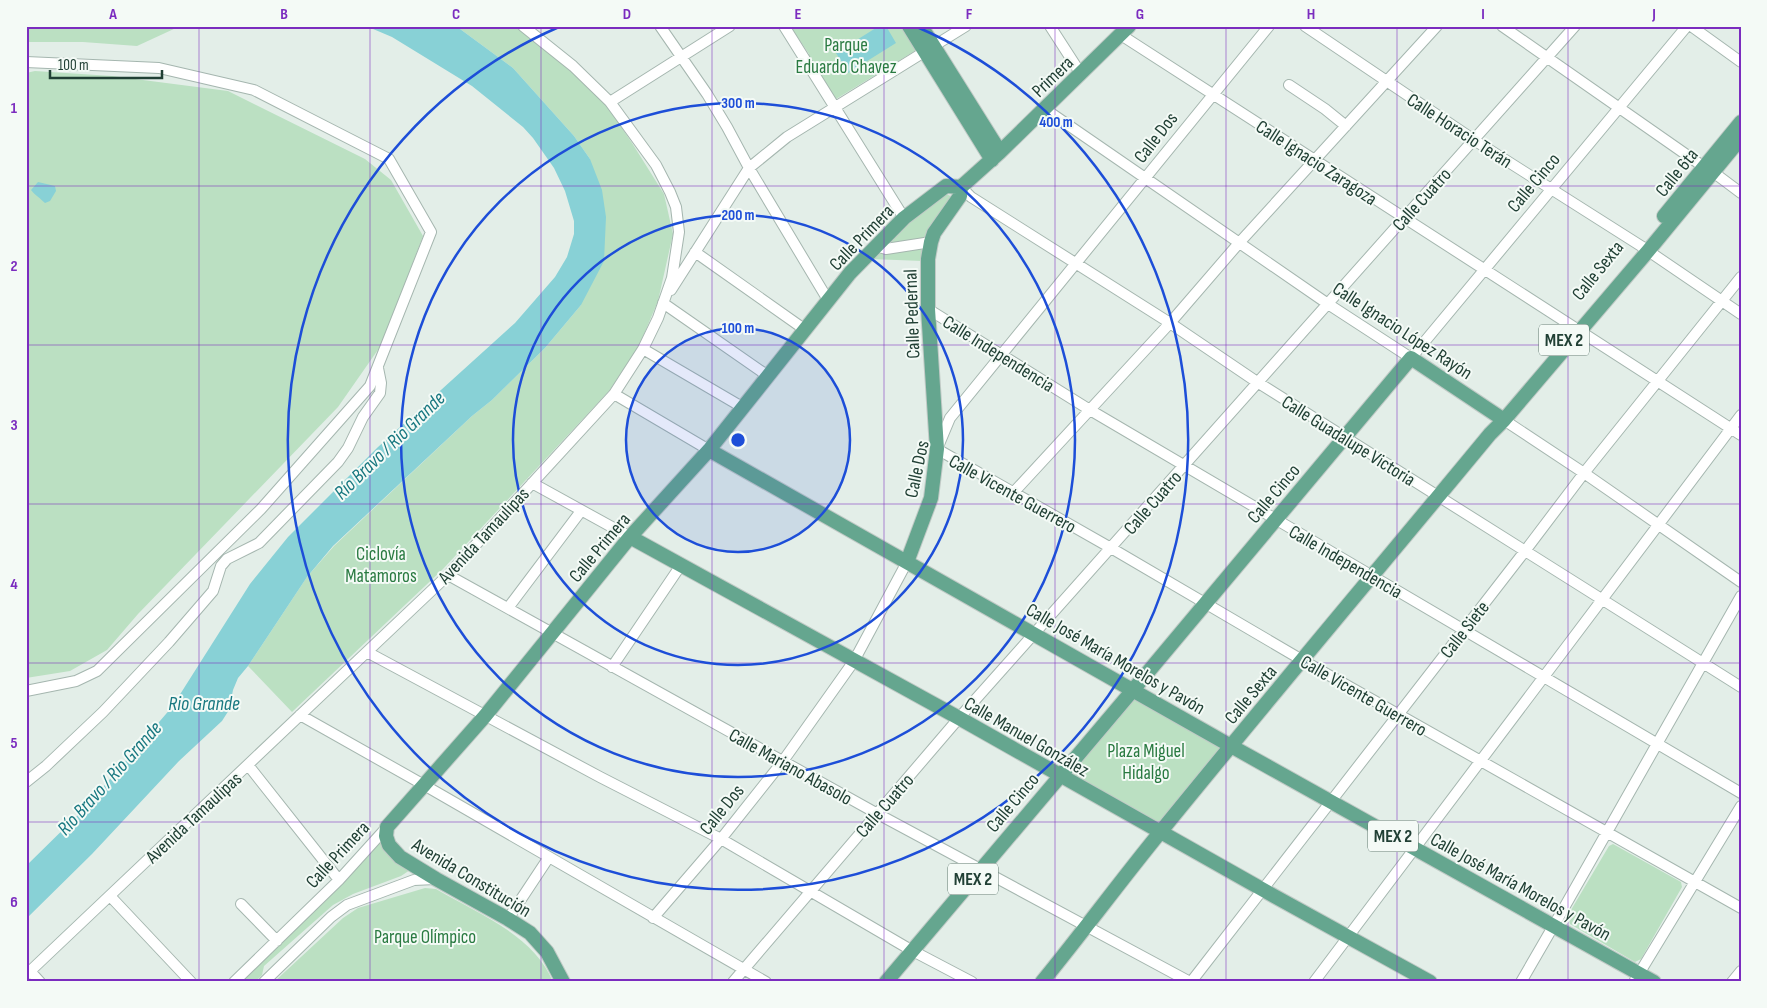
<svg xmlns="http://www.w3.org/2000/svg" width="1767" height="1008" font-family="'Sofia Sans Condensed',sans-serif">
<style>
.green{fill:#bbe0c2}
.water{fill:#88d1d6}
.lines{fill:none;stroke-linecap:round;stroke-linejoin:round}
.minor-casing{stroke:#a5b6af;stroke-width:12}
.major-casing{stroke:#c1cac6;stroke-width:16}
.minor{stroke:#fff;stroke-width:10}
.major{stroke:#65a68f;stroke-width:14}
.grid{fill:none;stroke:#7b2cbf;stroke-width:1;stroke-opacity:0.55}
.ring{fill:none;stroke:#1d4ed8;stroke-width:2.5}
.labels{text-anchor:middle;stroke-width:4;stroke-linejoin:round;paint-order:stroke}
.shield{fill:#f4faf6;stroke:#60786f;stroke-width:1}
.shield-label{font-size:18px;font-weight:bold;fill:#214035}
.park-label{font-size:19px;fill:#297a41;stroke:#f4faf6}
.street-label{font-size:19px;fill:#214035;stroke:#f4faf6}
.water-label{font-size:20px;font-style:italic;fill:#187880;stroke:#f4faf6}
.centre{fill:#1d4ed8;stroke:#f4faf6;stroke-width:2.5}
.ring-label{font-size:15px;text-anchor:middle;font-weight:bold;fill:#1d4ed8;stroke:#f4faf6;stroke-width:4;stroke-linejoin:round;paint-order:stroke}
.neatline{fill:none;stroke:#7b2cbf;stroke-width:2}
.grid-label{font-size:16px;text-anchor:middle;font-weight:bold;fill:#7b2cbf}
</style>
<rect width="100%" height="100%" fill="#e3eee8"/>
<!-- green -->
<path class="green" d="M26,26H175L176,28L137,46L83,42H26Z
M456,26H516L568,66L605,103L632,143L664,194L673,234L658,301L639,346L609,391L443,569L292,712L248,666L307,577L334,546L472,416L492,400L545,348L581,305L590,159L574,136L513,68Z
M790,26H904L918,49L836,99L808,55L809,54Z
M35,71L112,76L228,91L365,159L391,180L423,236L382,344L338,407L138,614L107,650L70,671L26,678V73Z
M946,194L953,197L923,261L870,259L908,219Z
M1133,698L1221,747L1158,823L1070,774Z
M381,841L390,857L410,870L401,876L353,894L333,905L264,966L262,975L255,982H239Z
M1613,844L1681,882L1682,887L1641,959L1635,962L1570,924L1568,915L1609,846Z
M425,888L436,889C477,913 534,935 553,982H274L343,918L358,908Z"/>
<!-- water -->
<path class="water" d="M366,26H456L513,68L574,136L590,159L602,190L606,217L604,261L581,305L545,348L492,400L472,416L333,546L307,577L248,666L238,678L233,690L229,710L222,721L179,761L92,854L26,919V866L85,808L172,707L250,584L288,537L378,447L515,323L555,277L567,257L574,234V221L565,191L554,168L533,138L523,127L472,86L392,37Z
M879,26H886L896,43L848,73L836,53Z
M38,182L55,186L56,191L50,201L45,203C42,200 33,193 31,190Z"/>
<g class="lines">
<!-- minor casing -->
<g class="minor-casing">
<path id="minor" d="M660,26L707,94L727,127L749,168L828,300
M784,26L904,218
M1050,26L1081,74
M1269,26L950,418L937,449L1111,548L1302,660L1741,908
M1305,26L1474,140L1641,246L1741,314
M1502,26L1704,167
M1691,26L1741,62
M1121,35L1741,435
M26,62L159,68L254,90L389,159L431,232L370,386L261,509L97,671L76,681L26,691
M1289,85L1325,109L1346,126
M610,102L730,26
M1045,109L1328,304L1411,358L1687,26
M1713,172L1741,193
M961,187L971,197L1170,323L1257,382L1741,687
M875,246L886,249L931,242
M695,252L804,329
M671,290L749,168L787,137L966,26
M663,303L768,376
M928,309L1090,410L1741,793
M643,349L742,407
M614,394L709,450
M1504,420L1584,473L1741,582
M532,483L630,537
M1013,493L1170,323L1239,243L1437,26
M448,575L876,813L1190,982
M508,608L581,511
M367,652L600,777L721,839L911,950L972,982
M612,667L681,565
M300,715L424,785L766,982
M248,765L339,880
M26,782L46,766L103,712L169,642L213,591L221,566L227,559L259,543L338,462L348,448L363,417L380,393L381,383L378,368
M110,896L191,982
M241,904L277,941
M653,918L721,839L783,761L854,661L907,562
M508,919L549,857
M30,971L40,982
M26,975L448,575L614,394L643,349L658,318L672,278L679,232L676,207L670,192L656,165L610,102L573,66L523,26
M234,982L339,880L387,827
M264,982L331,917L347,905L414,880L435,879
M733,982L959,718L1575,26
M1191,982L1525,551L1584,473L1741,277
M1314,982L1741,415
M1521,982L1565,906L1741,596
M1634,982L1741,806
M1732,982L1741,971"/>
</g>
<!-- major casing -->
<g class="major-casing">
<path id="major" d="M909,26L992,160
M921,26L1000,152
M1664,216L1741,122
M709,450L1231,746L1654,982
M630,537L959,718L1274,896L1430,982
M907,562L931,498L937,449L928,309V259L931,242L934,233L960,196L961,187
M563,982L547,952L530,933L508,919L436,879L400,857L389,845L386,836L387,827L485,716L630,537L709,450L850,273L904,218L946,186L961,187L1000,152L1129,26
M886,982L1133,690L1411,358L1504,420
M1042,982C1083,932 1121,880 1162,830C1270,697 1381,566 1490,434L1504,420L1648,251L1741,138"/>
</g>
<!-- minor -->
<use href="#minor" class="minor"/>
<!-- major -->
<use href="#major" class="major"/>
</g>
<!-- grid -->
<path class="grid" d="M199,26V982M370,26V982M541,26V982M712,26V982M884,26V982M1055,26V982M1226,26V982M1397,26V982M1568,26V982M26,186H1741M26,345H1741M26,504H1741M26,663H1741M26,822H1741"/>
<!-- distance rings -->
<circle cx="738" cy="440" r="112" fill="#1d4ed8" fill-opacity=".12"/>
<g class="ring">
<circle cx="738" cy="440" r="112"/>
<circle cx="738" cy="440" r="225"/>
<circle cx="738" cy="440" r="337"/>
<path d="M917 27A450 450 0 1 1 559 27"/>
</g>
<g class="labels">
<!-- shield labels -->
<g class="shield">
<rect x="1539" y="324.5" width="50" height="31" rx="4"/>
<rect x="1368" y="820.5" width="50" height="31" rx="4"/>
<rect x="948" y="863.5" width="50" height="31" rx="4"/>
</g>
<g class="shield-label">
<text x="1564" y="346">MEX 2</text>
<text x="1393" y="842">MEX 2</text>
<text x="973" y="885">MEX 2</text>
</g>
<!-- park labels -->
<g class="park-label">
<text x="846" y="51">Parque<tspan x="846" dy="22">Eduardo Chavez</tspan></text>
<text x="381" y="560">Ciclovía<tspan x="381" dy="22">Matamoros</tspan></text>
<text x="1146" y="757">Plaza Miguel<tspan x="1146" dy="22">Hidalgo</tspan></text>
<text x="425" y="943">Parque Olímpico</text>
</g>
<!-- street labels -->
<g class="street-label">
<text transform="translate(1052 76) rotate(-44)" y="7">Primera</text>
<text transform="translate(1460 130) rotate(33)" y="7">Calle Horacio Terán</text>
<text transform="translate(1155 137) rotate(-52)" y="7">Calle Dos</text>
<text transform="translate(1317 162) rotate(33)" y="7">Calle Ignacio Zaragoza</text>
<text transform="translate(1676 172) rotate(-51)" y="7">Calle 6ta</text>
<text transform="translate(1533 182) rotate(-50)" y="7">Calle Cinco</text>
<text transform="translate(1421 199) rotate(-48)" y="7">Calle Cuatro</text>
<text transform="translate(861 237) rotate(-46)" y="7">Calle Primera</text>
<text transform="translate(1597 270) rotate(-51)" y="7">Calle Sexta</text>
<text transform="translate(911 314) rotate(-92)" y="7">Calle Pedernal</text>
<text transform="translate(1403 330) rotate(33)" y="7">Calle Ignacio López Rayón</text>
<text transform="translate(999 353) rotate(32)" y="7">Calle Independencia</text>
<text transform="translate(1349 440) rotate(32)" y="7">Calle Guadalupe Victoria</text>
<text transform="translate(916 469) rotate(-78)" y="7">Calle Dos</text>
<text transform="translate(1013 493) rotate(29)" y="7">Calle Vicente Guerrero</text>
<text transform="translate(1273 493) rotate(-50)" y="7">Calle Cinco</text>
<text transform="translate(1152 502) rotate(-49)" y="7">Calle Cuatro</text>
<text transform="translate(483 535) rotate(-47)" y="7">Avenida Tamaulipas</text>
<text transform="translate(599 547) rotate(-50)" y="7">Calle Primera</text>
<text transform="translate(1346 561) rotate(30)" y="7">Calle Independencia</text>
<text transform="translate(1464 629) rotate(-52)" y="7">Calle Siete</text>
<text transform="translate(1116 658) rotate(30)" y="7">Calle José María Morelos y Pavón</text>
<text transform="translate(1250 694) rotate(-50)" y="7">Calle Sexta</text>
<text transform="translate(1364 695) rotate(30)" y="7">Calle Vicente Guerrero</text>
<text transform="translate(1027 736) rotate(30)" y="7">Calle Manuel González</text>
<text transform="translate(791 766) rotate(29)" y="7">Calle Mariano Abasolo</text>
<text transform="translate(1012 802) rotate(-50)" y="7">Calle Cinco</text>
<text transform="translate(884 805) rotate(-49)" y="7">Calle Cuatro</text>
<text transform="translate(721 809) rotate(-51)" y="7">Calle Dos</text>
<text transform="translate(193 817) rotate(-43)" y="7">Avenida Tamaulipas</text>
<text transform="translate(337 854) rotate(-47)" y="7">Calle Primera</text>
<text transform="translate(472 877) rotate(31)" y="7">Avenida Constitución</text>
<text transform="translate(1521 886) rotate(29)" y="7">Calle José María Morelos y Pavón</text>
</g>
<!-- water labels -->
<g class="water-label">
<text transform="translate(389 445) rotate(-44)" y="7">Río Bravo / Rio Grande</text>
<text x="204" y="710">Rio Grande</text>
<text transform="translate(109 778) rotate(-48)" y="7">Río Bravo / Rio Grande</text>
</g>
</g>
<circle cx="738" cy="440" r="8" class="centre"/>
<g class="ring-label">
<text x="738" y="108">300 m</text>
<text x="1056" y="127">400 m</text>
<text x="738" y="220">200 m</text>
<text x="738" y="333">100 m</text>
</g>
<!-- border -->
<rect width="1767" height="1008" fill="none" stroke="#f4faf6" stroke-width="55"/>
<!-- scale -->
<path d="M50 70v8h112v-8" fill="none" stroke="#214035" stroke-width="2.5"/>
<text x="58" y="70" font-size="15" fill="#214035" stroke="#f4faf6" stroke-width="4" paint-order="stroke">100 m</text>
<rect x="28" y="28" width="1712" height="952" class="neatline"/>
<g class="grid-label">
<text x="113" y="19">A</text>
<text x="284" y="19">B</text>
<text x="456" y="19">C</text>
<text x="627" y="19">D</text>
<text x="798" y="19">E</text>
<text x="969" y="19">F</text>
<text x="1140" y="19">G</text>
<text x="1311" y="19">H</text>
<text x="1483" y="19">I</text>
<text x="1654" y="19">J</text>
<text x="14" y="113">1</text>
<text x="14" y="271">2</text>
<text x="14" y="430">3</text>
<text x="14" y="589">4</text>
<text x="14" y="748">5</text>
<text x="14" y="907">6</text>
</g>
</svg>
